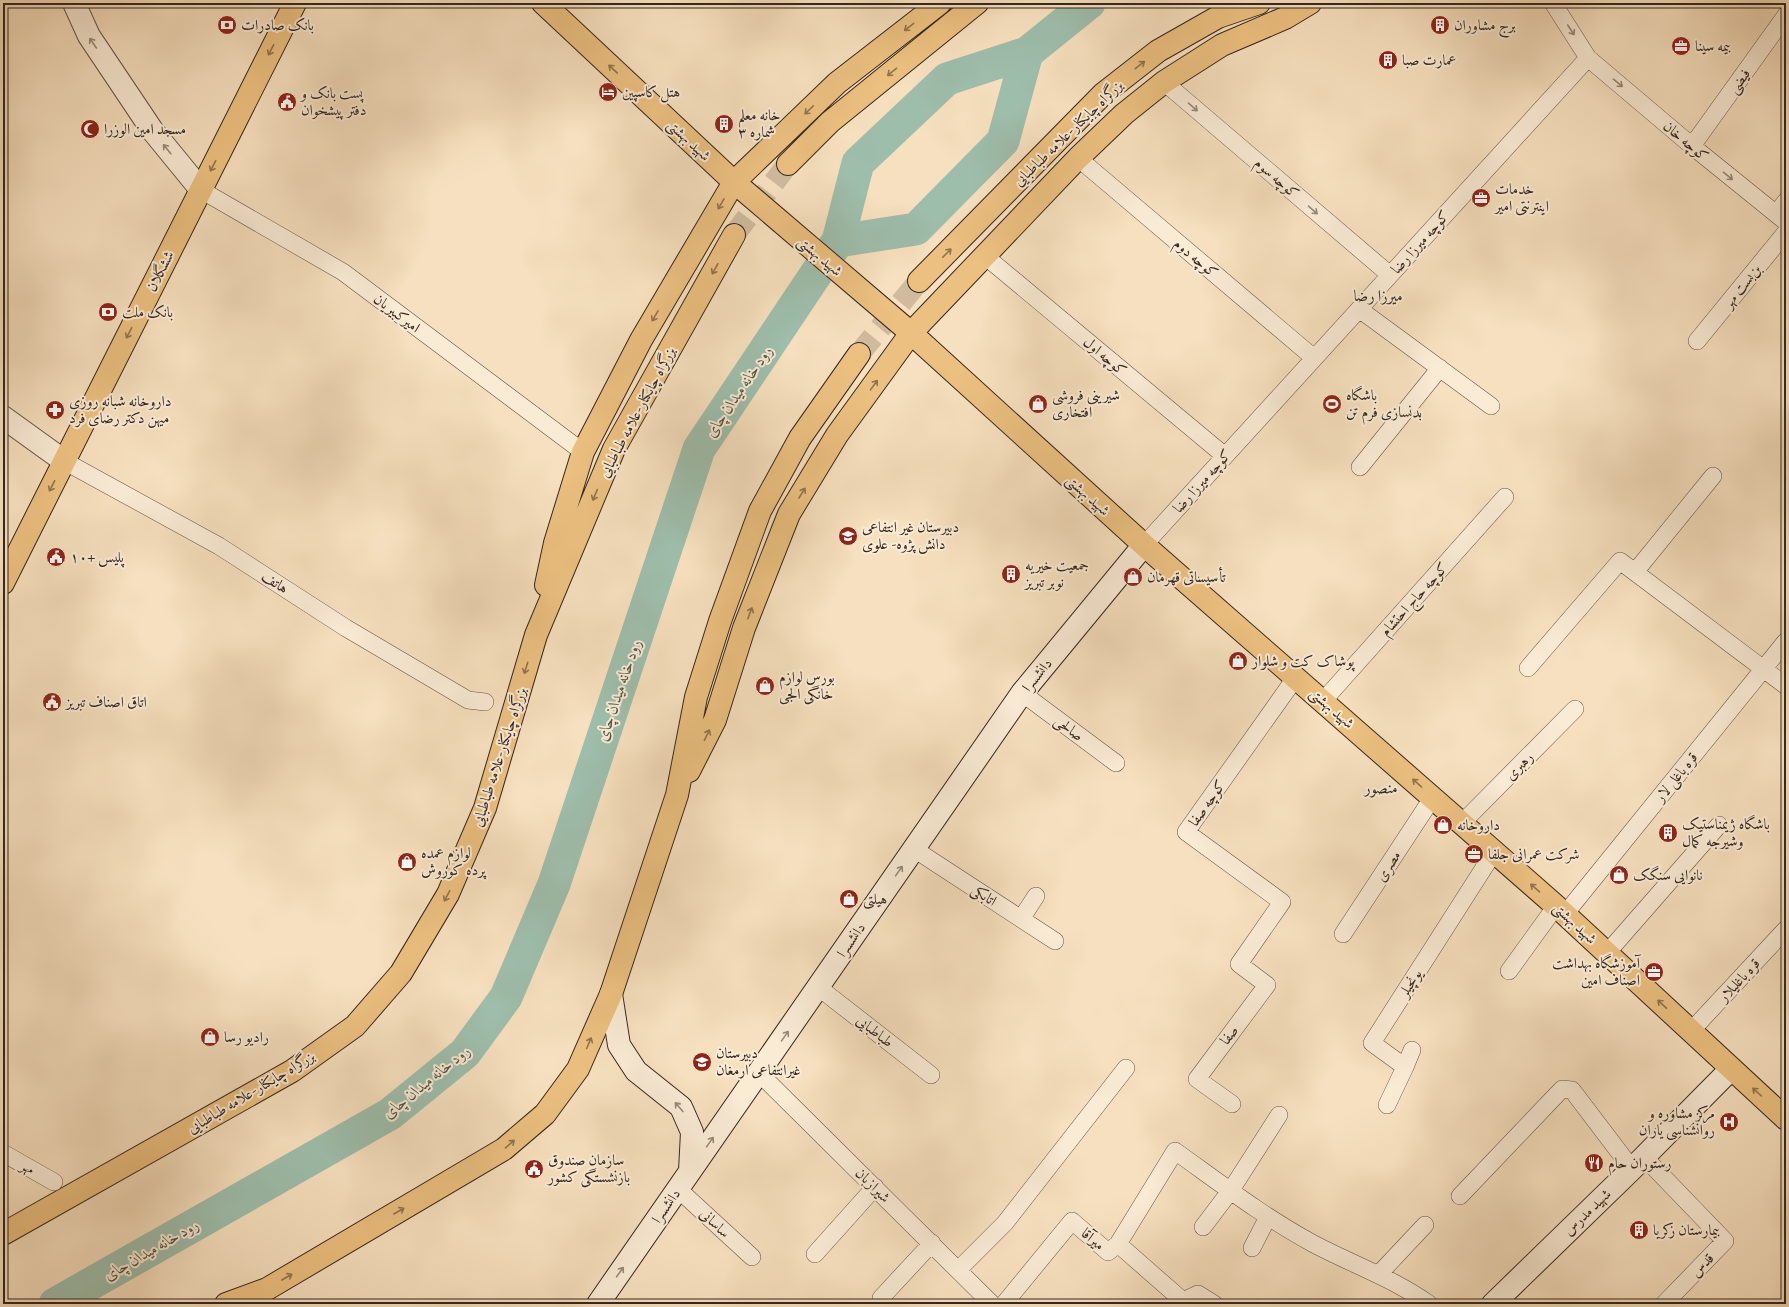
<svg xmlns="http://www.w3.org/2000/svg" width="1789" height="1307" font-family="Alegreya,Amiri,serif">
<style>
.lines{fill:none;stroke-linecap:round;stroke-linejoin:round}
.river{stroke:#9ebeac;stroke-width:33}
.trunk-tunnel{stroke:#d0bb9f;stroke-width:22;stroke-dasharray:22 11;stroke-linecap:butt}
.minor-casing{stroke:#655448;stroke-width:18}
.tertiary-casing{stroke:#655448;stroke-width:24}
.secondary-casing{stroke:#342620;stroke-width:24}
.primary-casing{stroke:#342620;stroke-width:24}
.trunk-casing{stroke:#342620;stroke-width:24}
.minor{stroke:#faebd5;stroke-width:17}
.tertiary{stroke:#faebd5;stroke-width:22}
.secondary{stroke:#faebd5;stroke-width:22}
.primary{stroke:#ecc080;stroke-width:22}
.trunk{stroke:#ecc080;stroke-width:22}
.oneway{stroke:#907350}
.oneway2{stroke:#97887a}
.labels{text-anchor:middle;stroke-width:4;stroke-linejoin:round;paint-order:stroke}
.poi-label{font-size:15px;fill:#342620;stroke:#faebd5;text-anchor:start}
.street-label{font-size:15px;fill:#342620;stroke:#faebd5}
.neighbourhood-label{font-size:16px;fill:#342620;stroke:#faebd5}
.water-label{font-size:16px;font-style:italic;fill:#54544a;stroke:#faebd5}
</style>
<rect width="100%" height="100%" fill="#f7e0bf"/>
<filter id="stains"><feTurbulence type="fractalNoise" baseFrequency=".005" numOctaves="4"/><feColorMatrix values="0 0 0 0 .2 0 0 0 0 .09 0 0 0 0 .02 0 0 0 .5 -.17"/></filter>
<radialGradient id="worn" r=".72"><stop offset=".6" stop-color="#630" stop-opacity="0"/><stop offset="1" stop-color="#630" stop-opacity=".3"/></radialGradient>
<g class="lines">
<!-- river -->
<path class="river" d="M838,241L858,163L947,79L1027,53
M55,1304L390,1114L465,1053L506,997L554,884L699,449L838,241L916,229L1003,141L1027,53L1089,3"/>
<!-- trunk-tunnel -->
<path class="trunk-tunnel" d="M734,235L788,164
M859,354L919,281"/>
<!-- minor casing -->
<g class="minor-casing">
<path id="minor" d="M1553,3L1588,58L1692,146L1786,222
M1164,82L1390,275
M1692,146L1786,15
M1078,158L1314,358
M201,190L343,272L583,452
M1776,214L1786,201
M985,256L1225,456
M1359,309L1491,406
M1697,341L1786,232
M64,461L219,546L346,628L468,700L485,702
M1360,467L1440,368
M1144,545L1588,58
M1635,572L1713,476
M1528,668L1620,561L1786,686
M1022,693L1116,763
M1323,701L1505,497
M1462,823L1575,709
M914,849L1055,941
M1565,914L1786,641
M1021,919L1036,896
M1343,934L1433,797
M1607,953L1719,825
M1509,971L1556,906
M818,987L931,1075
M1691,1031L1786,929
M1405,1067L1412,1050
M759,1073L992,1304
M1232,1104L1197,1079L1267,985L1239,964L1282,902L1186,832L1296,677
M1387,1105L1405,1067L1372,1043L1494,852
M3,1153L54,1182
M1644,1157L1725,1241L1664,1304
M678,1189L752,1257
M1460,1196L1562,1089L1572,1090L1632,1169
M1203,1227L1231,1190L1279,1115
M1118,1244L1175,1151C1220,1183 1264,1217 1312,1243C1351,1264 1393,1278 1429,1304
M1252,1248L1268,1217
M815,1254L875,1187
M958,1270L1005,1223L1126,1068
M1379,1274L1425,1225
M881,1298L932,1243
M1004,1304L1072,1221L1108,1252L1118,1244L1183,1301L1198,1294L1214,1304"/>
</g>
<!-- tertiary casing -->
<g class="tertiary-casing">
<path id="tertiary" d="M74,3L89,36L152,130L201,190
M3,417L64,461"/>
</g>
<!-- secondary casing -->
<g class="secondary-casing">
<path id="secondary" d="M611,994L619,1045L636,1071L681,1107L692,1132L690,1171
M598,1304L1022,693L1144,545
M1493,1304L1632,1169L1731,1069"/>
</g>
<!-- primary casing -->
<g class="primary-casing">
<path id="primary" d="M543,3L734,182L911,333L1144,545L1556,906L1786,1119
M3,583L295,3"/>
</g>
<!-- trunk casing -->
<g class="trunk-casing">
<path id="trunk" d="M788,164L830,122L977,3
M919,281L1103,94L1158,51L1218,17L1259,3
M546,585L555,543L583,452L641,340L734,182L837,83L940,3
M689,771L715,720L744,628L789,514L837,435L911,333L1078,158L1124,114L1164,82L1222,45L1285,18L1310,3
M3,1234L292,1071L355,1026L401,973L448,894L485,808L536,635L614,449L734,235
M226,1304L267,1289L504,1149L545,1114L578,1069L611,994L677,795L696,697L720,621L760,511L800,438L859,354"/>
</g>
<!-- minor -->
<use href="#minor" class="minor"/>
<!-- tertiary -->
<use href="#tertiary" class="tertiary"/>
<!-- secondary -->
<use href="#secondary" class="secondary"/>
<!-- primary -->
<use href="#primary" class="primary"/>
<!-- trunk -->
<use href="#trunk" class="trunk"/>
</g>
<!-- one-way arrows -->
<defs><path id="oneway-shaft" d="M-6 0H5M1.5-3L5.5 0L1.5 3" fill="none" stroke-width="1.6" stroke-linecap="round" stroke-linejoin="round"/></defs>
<g class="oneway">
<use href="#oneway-shaft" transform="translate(909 27) rotate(142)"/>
<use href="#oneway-shaft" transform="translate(271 50) rotate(117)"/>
<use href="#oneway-shaft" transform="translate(1140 65) rotate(-38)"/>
<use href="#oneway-shaft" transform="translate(613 69) rotate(-137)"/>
<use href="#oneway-shaft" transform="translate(892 72) rotate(141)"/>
<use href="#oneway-shaft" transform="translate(809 110) rotate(136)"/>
<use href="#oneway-shaft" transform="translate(213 166) rotate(117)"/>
<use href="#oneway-shaft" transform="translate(721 204) rotate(120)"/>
<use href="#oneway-shaft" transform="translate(947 253) rotate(-45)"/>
<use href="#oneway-shaft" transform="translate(715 269) rotate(119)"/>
<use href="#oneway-shaft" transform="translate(655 316) rotate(120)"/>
<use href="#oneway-shaft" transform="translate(129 333) rotate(117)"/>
<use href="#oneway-shaft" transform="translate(874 385) rotate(-54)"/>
<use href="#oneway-shaft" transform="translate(52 486) rotate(117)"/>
<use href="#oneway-shaft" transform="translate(802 493) rotate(-58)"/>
<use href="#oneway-shaft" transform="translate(595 495) rotate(113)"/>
<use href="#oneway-shaft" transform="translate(750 613) rotate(-69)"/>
<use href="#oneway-shaft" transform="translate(526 668) rotate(107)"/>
<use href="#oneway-shaft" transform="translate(707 735) rotate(-64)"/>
<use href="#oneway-shaft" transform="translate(1417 783) rotate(-139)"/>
<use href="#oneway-shaft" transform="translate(1535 888) rotate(-139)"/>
<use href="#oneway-shaft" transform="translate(447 896) rotate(118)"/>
<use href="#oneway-shaft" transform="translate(1662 1004) rotate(-137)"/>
<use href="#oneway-shaft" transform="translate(589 1043) rotate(-67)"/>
<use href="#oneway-shaft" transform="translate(1757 1092) rotate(-138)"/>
<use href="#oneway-shaft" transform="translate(510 1144) rotate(-41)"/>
<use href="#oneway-shaft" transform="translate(399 1211) rotate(-30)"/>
<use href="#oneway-shaft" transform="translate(287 1277) rotate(-30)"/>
</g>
<g class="oneway2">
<use href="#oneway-shaft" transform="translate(1571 30) rotate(57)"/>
<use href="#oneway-shaft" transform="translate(93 43) rotate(-124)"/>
<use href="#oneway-shaft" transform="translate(1618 83) rotate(40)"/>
<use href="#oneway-shaft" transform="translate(1193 107) rotate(41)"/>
<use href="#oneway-shaft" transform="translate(167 149) rotate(-129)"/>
<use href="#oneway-shaft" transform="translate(1728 176) rotate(39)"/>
<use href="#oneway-shaft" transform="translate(1313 210) rotate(41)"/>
<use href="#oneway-shaft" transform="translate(899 871) rotate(-55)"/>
<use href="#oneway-shaft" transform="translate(785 1036) rotate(-55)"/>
<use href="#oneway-shaft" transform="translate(679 1107) rotate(-131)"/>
<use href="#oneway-shaft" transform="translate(710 1142) rotate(-55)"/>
<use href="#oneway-shaft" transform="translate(620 1272) rotate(-55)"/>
</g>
<!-- icons -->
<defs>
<g id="bank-disc" transform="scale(1)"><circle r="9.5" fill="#8f2418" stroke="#faebd5"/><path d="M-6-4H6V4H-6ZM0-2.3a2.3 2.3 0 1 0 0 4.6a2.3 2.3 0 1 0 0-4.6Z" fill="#fff"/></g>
<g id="building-disc" transform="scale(1)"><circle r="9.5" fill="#8f2418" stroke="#faebd5"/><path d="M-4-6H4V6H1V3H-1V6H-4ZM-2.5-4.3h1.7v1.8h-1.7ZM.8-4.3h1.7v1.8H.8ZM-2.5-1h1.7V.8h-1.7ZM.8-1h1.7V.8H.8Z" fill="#fff"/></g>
<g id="office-disc" transform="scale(1)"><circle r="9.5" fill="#8f2418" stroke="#faebd5"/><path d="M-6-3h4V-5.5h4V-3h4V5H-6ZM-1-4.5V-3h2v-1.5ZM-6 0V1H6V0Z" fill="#fff"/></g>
<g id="hotel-disc" transform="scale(1)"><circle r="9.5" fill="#8f2418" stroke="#faebd5"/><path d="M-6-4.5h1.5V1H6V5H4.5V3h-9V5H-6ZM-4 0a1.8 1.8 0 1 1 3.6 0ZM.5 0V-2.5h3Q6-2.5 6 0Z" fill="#fff"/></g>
<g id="civic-disc" transform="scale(1)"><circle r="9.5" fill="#8f2418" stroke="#faebd5"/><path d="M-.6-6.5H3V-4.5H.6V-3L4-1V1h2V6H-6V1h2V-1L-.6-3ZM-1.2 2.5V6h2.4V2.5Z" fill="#fff"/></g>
<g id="mosque-disc" transform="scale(1)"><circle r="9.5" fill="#8f2418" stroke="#faebd5"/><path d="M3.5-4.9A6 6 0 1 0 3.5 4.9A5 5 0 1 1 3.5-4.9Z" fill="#fff"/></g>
<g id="shop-disc" transform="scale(1)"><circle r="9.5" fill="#8f2418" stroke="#faebd5"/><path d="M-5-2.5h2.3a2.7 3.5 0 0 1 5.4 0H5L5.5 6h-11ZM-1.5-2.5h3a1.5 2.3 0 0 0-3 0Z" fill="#fff"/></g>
<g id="stadium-disc" transform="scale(1)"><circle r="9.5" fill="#8f2418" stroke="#faebd5"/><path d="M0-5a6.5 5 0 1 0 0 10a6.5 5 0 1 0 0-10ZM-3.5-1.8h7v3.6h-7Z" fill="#fff"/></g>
<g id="pharmacy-disc" transform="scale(1)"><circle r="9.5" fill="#8f2418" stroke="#faebd5"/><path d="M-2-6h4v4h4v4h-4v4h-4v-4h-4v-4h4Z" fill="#fff"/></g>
<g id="school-disc" transform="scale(1)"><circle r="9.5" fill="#8f2418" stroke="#faebd5"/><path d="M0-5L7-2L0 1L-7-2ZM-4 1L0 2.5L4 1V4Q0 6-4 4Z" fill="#fff"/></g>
<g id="hospital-disc" transform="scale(1)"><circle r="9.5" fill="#8f2418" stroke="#faebd5"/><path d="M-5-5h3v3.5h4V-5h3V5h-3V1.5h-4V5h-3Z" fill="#fff"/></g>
<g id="restaurant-disc" transform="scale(1)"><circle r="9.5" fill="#8f2418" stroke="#faebd5"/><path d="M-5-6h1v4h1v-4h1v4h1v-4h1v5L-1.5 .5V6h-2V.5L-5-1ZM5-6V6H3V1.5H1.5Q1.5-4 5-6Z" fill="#fff"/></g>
</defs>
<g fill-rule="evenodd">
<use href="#bank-disc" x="227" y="25"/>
<use href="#building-disc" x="1440" y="25"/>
<use href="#office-disc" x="1681" y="46"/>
<use href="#building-disc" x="1388" y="60"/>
<use href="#hotel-disc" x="608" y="92"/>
<use href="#civic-disc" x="287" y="102"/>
<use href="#building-disc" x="724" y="124"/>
<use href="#mosque-disc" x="90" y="129"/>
<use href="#office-disc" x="1481" y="198"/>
<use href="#bank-disc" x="108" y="312"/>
<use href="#shop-disc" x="1038" y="404"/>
<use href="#stadium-disc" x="1332" y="404"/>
<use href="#pharmacy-disc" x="55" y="410"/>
<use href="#school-disc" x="848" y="536"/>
<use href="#civic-disc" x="56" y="557"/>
<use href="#building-disc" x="1011" y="574"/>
<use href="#shop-disc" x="1133" y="577"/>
<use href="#shop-disc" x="1238" y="661"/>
<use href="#shop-disc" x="765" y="686"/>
<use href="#civic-disc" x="52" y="702"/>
<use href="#shop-disc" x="1443" y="825"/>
<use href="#building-disc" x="1668" y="833"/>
<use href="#office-disc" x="1474" y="854"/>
<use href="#shop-disc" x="407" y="862"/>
<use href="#shop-disc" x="1619" y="875"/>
<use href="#shop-disc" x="849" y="899"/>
<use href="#office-disc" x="1654" y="972"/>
<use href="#shop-disc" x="210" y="1037"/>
<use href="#school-disc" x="702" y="1062"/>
<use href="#hospital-disc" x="1729" y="1122"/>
<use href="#restaurant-disc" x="1594" y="1163"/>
<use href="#civic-disc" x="534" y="1169"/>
<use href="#building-disc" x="1639" y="1230"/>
</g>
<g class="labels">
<!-- poi labels -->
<g class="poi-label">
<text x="241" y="30">بانک صادرات</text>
<text x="1454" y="30">برج مشاوران</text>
<text x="1695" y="51">بیمه سینا</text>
<text x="1402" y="65">عمارت صبا</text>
<text x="622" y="97">هتل کاسپین</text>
<text x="301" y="98">پست بانک و<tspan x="301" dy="17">دفتر پیشخوان</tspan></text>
<text x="738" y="120">خانه معلم<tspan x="738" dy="17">شماره ۳</tspan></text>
<text x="104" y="134">مسجد امین الوزرا</text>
<text x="1495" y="194">خدمات<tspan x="1495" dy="17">اینترنتی امیر</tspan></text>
<text x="122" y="317">بانک ملت</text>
<text x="1052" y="400">شیرینی فروشی<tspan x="1052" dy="17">افتخاری</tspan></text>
<text x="1346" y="400">باشگاه<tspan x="1346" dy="17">بدنسازی فرم تن</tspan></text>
<text x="69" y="406">داروخانه شبانه روزی<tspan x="69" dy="17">میهن دکتر رضای فرد</tspan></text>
<text x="862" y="532">دبیرستان غیر انتفاعی<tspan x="862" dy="17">دانش پژوه- علوی</tspan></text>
<text x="70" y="562">پلیس +۱۰</text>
<text x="1025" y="570">جمعیت خیریه<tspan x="1025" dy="17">نوبر تبریز</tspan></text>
<text x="1147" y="582">تأسیساتی قهرمان</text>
<text x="1252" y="666">پوشاک کت و شلوار</text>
<text x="779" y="682">بورس لوازم<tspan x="779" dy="17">خانگی الجی</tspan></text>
<text x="66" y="707">اتاق اصناف تبریز</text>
<text x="1682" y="829">باشگاه ژیمناستیک<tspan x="1682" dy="17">وشیرجه کمال</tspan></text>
<text x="1457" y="830">داروخانه</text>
<text x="421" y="858">لوازم عمده<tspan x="421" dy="17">پرده کوروش</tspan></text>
<text x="1488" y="859">شرکت عمرانی جلفا</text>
<text x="1633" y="880">نانوایی سنگک</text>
<text x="863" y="904">هیلتی</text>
<text x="1640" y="968" text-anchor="end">آموزشگاه بهداشت<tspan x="1640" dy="17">اصناف امین</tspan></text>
<text x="224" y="1042">رادیو رسا</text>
<text x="716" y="1058">دبیرستان<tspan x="716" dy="17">غیرانتفاعی ارمغان</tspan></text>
<text x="1715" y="1118" text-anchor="end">مرکز مشاوره و<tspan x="1715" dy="17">روانشناسی یاران</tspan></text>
<text x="548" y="1165">سازمان صندوق<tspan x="548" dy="17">بازنشستگی کشور</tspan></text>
<text x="1608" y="1168">رستوران حام</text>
<text x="1653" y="1235">بیمارستان زکریا</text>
</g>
<!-- street labels -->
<g class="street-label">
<text transform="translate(1739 81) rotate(-54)" y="5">فیضی</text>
<text transform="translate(1068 133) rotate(-44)" y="5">بزرگراه چایکنار-علامه طباطبایی</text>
<text transform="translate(689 140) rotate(43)" y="5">شهید بهشتى</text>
<text transform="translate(1686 141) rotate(40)" y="5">کوچه خان</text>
<text transform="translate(1277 178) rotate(41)" y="5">کوچه سوم</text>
<text transform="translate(1420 242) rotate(-48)" y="5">کوچه میرزا رضا</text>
<text transform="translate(820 256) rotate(40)" y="5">شهید بهشتی</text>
<text transform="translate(1196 258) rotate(40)" y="5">کوچه دوم</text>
<text transform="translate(160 271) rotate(-63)" y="5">ششگلان</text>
<text transform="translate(1742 286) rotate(-51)" y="5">بن‌بست مهر</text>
<text transform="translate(397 313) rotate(37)" y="5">امیرکبیریان</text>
<text transform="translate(1105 356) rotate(40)" y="5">کوچه اول</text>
<text transform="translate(637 412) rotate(-62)" y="5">بزرگراه چایکنار-علامه طباطبایی</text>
<text transform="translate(1202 481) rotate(-48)" y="5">کوچه میرزا رضا</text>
<text transform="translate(1088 495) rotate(42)" y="5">شهید بهشتى</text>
<text transform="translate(275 582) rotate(33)" y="5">هاتف</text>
<text transform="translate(1414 599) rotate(-48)" y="5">کوچه حاج احتشام</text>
<text transform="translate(1037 675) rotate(-51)" y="5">دانشسرا</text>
<text transform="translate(1332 708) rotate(41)" y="5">شهید بهشتى</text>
<text transform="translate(1069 728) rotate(37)" y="5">صالحی</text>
<text transform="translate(499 757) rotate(-72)" y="5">بزرگراه چایکنار-علامه طباطبایی</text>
<text transform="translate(1519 766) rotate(-45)" y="5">رهبری</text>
<text transform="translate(1676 777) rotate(-51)" y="5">قره باغلی لار</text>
<text transform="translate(1207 803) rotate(-55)" y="5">کوچه صفا</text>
<text transform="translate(1388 866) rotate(-57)" y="5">مصری</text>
<text transform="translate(984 895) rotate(33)" y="5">اتابکی</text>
<text transform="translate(1575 923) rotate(43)" y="5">شهید بهشتى</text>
<text transform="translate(851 940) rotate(-55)" y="5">دانشسرا</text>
<text transform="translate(1739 980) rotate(-47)" y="5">قره باغلیلار</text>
<text transform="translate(1410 983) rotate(-57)" y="5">یونچیلر</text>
<text transform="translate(875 1031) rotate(38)" y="5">طباطبایی</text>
<text transform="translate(1229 1035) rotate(-53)" y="5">صفا</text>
<text transform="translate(251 1092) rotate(-31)" y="5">بزرگراه چایکنار-علامه طباطبایی</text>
<text transform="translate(28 1167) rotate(30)" y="5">مهر</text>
<text transform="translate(873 1185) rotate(45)" y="5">شیرازبان</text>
<text transform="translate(666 1206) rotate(-55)" y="5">دانشسرا</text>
<text transform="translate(1587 1212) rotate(-44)" y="5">شهید مدرس</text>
<text transform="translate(715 1223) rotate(43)" y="5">ساسانی</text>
<text transform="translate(1093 1239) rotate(40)" y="5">میرآقا</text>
<text transform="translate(1702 1265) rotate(-46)" y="5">قدس</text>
</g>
<!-- neighbourhood labels -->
<g class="neighbourhood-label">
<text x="1378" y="301">میرزا رضا</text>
<text x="1381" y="793">منصور</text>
</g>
<!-- water labels -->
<g class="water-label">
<text transform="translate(738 391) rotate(-56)" y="6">رود خانه میدان چای</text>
<text transform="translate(618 690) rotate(-71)" y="6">رود خانه میدان چای</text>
<text transform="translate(426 1081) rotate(-39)" y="6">رود خانه میدان چای</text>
<text transform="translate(151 1249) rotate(-30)" y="6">رود خانه میدان چای</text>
</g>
</g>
<!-- margin -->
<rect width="1789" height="1307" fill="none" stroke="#f7e0bf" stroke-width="16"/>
<rect x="4" y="4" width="1781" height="1299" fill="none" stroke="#342620" stroke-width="2"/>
<rect x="8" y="8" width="1773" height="1291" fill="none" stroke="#342620"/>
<rect width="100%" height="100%" filter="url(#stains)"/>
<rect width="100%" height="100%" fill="url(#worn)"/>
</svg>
